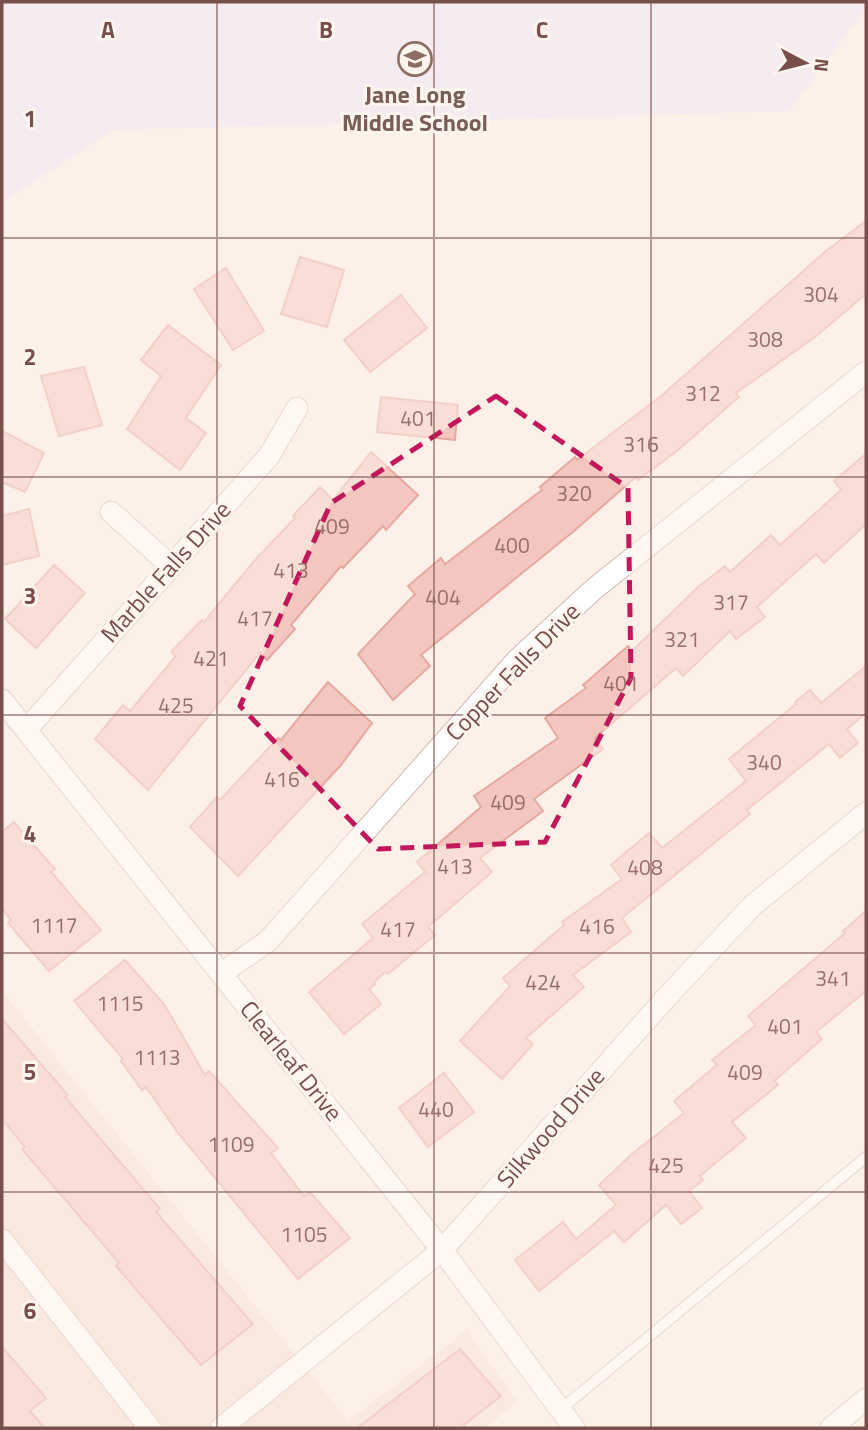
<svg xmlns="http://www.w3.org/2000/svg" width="868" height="1430" font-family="'Titillium Web',sans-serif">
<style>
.residential{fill:#f5e0d6}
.education{fill:#ede5fa}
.building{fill:#f3c7bf;stroke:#e6a99f;stroke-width:2}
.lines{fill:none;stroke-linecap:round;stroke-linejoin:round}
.service-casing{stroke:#d2b7b0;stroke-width:12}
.minor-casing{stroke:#d2b7b0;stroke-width:23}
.service{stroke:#fff;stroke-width:10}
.minor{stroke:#fff;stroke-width:21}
.marked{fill:none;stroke:#c2185b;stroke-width:5;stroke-dasharray:14 9;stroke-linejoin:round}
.grid{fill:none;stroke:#78504b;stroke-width:2;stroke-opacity:0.55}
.labels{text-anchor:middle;stroke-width:6;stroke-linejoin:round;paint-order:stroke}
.number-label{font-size:21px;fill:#976e68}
.education-label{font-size:24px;font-weight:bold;fill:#785e54;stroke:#fff5ef}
.street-label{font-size:24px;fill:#78504b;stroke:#fff5ef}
.grid-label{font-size:23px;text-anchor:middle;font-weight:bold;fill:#78504b;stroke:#fff5ef;stroke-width:6;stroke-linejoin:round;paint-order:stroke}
</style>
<rect width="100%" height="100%" fill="#fdf0e8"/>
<!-- residential -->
<path class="residential" d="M2,991L348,1421L467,1330L517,1402L485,1428H2Z"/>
<!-- education -->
<path class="education" d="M2,2H866V8L789,111L112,130L2,202Z"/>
<!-- building -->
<path class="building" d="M866,221V294L815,337L736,393L739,397L677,451L638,480L636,477L574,531L421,655L430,666L393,700L358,654L415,594L408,586L441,558L445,564L542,490L540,487L575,457L577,460L661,396L826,251Z
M300,257L344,270L327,327L281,314Z
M226,268L264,331L233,350L194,289Z
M401,295L427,328L370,372L344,340Z
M168,325L221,365L186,418L206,433L180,470L127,429L161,376L141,360Z
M84,367L102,425L59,436L41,376Z
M381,397L458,405L455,440L377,432Z
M2,431L44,453L25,492L2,482Z
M371,452L418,495L386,530L383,526L343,568L341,566L291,625L295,629L267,660L260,653L148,790L95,739L123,705L130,711L176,656L171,652L202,620L204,622L254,561L295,518L293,516L320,487L333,500Z
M866,454V524L824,563L816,554L757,607L765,617L736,639L730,631L683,676L676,668L595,738L603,749L534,799L543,811L480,858L492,872L428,927L435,935L388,974L385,972L374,982L375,984L369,989L381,1004L344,1034L309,992L373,938L362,924L425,872L417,862L481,807L474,796L558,738L545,718L586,688L583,685L628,646L632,651L697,588L725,566L730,572L771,535L780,545L841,490L834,481Z
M29,509L39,556L2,565V516Z
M54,565L85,593L36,648L5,619Z
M866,666V713L847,729L858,743L840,758L829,744L747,810L750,814L622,918L631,932L573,975L584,987L526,1038L533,1044L502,1079L460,1041L510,986L503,978L564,925L562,922L622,879L611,865L649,833L662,848L746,781L729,759L796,704L795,702L810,690L821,703Z
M328,682L372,723L341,765L238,876L190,827L217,797L220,800L278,738L281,740Z
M14,822L55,869L51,872L101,930L49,971L8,923L11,920L2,909V832Z
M866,911V991L816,1032L822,1039L774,1081L778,1085L732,1122L746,1138L700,1176L703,1180L689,1191L702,1208L681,1224L666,1205L624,1242L614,1231L539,1291L515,1260L563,1222L576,1239L616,1205L599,1185L632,1154L684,1113L674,1101L717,1065L712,1060L756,1025L748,1016L845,933L843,931Z
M125,960L164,1004L205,1075L209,1071L278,1148L271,1153L304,1196L310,1192L350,1238L298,1279L178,1133L146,1087L142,1090L121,1061L123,1059L74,1001Z
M2,1019L68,1095L65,1097L160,1209L156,1212L253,1324L201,1365L116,1266L119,1263L22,1149L25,1147L2,1119Z
M444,1073L474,1112L428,1147L399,1108Z
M2,1347L46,1398L30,1411L45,1428H2Z
M460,1349L501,1396L460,1428H357Z"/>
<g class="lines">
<!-- service casing -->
<g class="service-casing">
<path id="service" d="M560,1410L866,1157"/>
</g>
<!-- minor casing -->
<g class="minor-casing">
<path id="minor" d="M111,512L171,566
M2,700L442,1250L574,1428
M26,730L269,456L297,408
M221,974L268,941L517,660L594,589L866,372
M2,1240L150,1428
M221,1428L442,1250L665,999L752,906L866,813
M831,1428L866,1399"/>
</g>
<!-- service -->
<use href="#service" class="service"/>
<!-- minor -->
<use href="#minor" class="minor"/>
</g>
<!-- marked area -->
<path d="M0 0H868V1430H0ZM496,396L628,488L631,678L545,842L378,849L240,706L331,503Z" fill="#fdf0e8" fill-opacity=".55" fill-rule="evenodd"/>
<path class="marked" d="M496,396L628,488L631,678L545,842L378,849L240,706L331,503Z"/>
<!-- grid -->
<path class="grid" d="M217,2V1428M434,2V1428M651,2V1428M2,238H866M2,477H866M2,715H866M2,953H866M2,1192H866"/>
<!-- icons -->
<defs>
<g id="school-ring" transform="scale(1.75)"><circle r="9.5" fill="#fff5ef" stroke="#8d6e63" stroke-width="1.5"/><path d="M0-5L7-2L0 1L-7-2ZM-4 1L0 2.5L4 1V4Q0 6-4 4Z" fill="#8d6e63"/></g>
</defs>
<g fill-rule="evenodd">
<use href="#school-ring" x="415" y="59"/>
</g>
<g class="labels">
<!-- number labels -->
<g class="number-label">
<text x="821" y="302">304</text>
<text x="765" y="347">308</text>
<text x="703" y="401">312</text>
<text x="418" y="426">401</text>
<text x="641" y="452">316</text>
<text x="574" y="501">320</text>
<text x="332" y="534">409</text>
<text x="512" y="553">400</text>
<text x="291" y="578">413</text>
<text x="443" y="605">404</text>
<text x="731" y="610">317</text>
<text x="255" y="626">417</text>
<text x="682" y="647">321</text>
<text x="211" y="666">421</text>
<text x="621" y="691">401</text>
<text x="176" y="713">425</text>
<text x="764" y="770">340</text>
<text x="282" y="787">416</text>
<text x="508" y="810">409</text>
<text x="455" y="874">413</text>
<text x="645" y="875">408</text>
<text x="54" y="933">1117</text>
<text x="597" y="934">416</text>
<text x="398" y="937">417</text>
<text x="833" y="986">341</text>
<text x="543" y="990">424</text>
<text x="120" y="1011">1115</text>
<text x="785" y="1034">401</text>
<text x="157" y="1065">1113</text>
<text x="745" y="1080">409</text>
<text x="436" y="1117">440</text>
<text x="231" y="1152">1109</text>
<text x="666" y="1173">425</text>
<text x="304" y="1242">1105</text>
</g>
<!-- education labels -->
<g class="education-label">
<text x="415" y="103">Jane Long<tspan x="415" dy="28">Middle School</tspan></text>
</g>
<!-- street labels -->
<g class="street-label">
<text transform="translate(166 572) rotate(-48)" y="8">Marble Falls Drive</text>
<text transform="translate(513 672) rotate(-46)" y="8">Copper Falls Drive</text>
<text transform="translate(291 1061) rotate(51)" y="8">Clearleaf Drive</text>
<text transform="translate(551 1128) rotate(-49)" y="8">Silkwood Drive</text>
</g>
</g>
<g class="grid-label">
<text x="108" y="38">A</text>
<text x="326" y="38">B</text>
<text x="542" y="38">C</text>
<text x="30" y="127">1</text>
<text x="30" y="365">2</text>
<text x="30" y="604">3</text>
<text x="30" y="842">4</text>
<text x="30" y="1080">5</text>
<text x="30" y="1319">6</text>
</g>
<!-- border -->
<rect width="868" height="1430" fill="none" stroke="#78504b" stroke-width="7"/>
<!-- north arrow -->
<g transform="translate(805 63) rotate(97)" stroke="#fff5ef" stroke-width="5" paint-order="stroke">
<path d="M0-5L12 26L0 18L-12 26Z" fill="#78504b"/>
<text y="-10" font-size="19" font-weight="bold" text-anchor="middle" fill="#78504b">N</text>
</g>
</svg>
